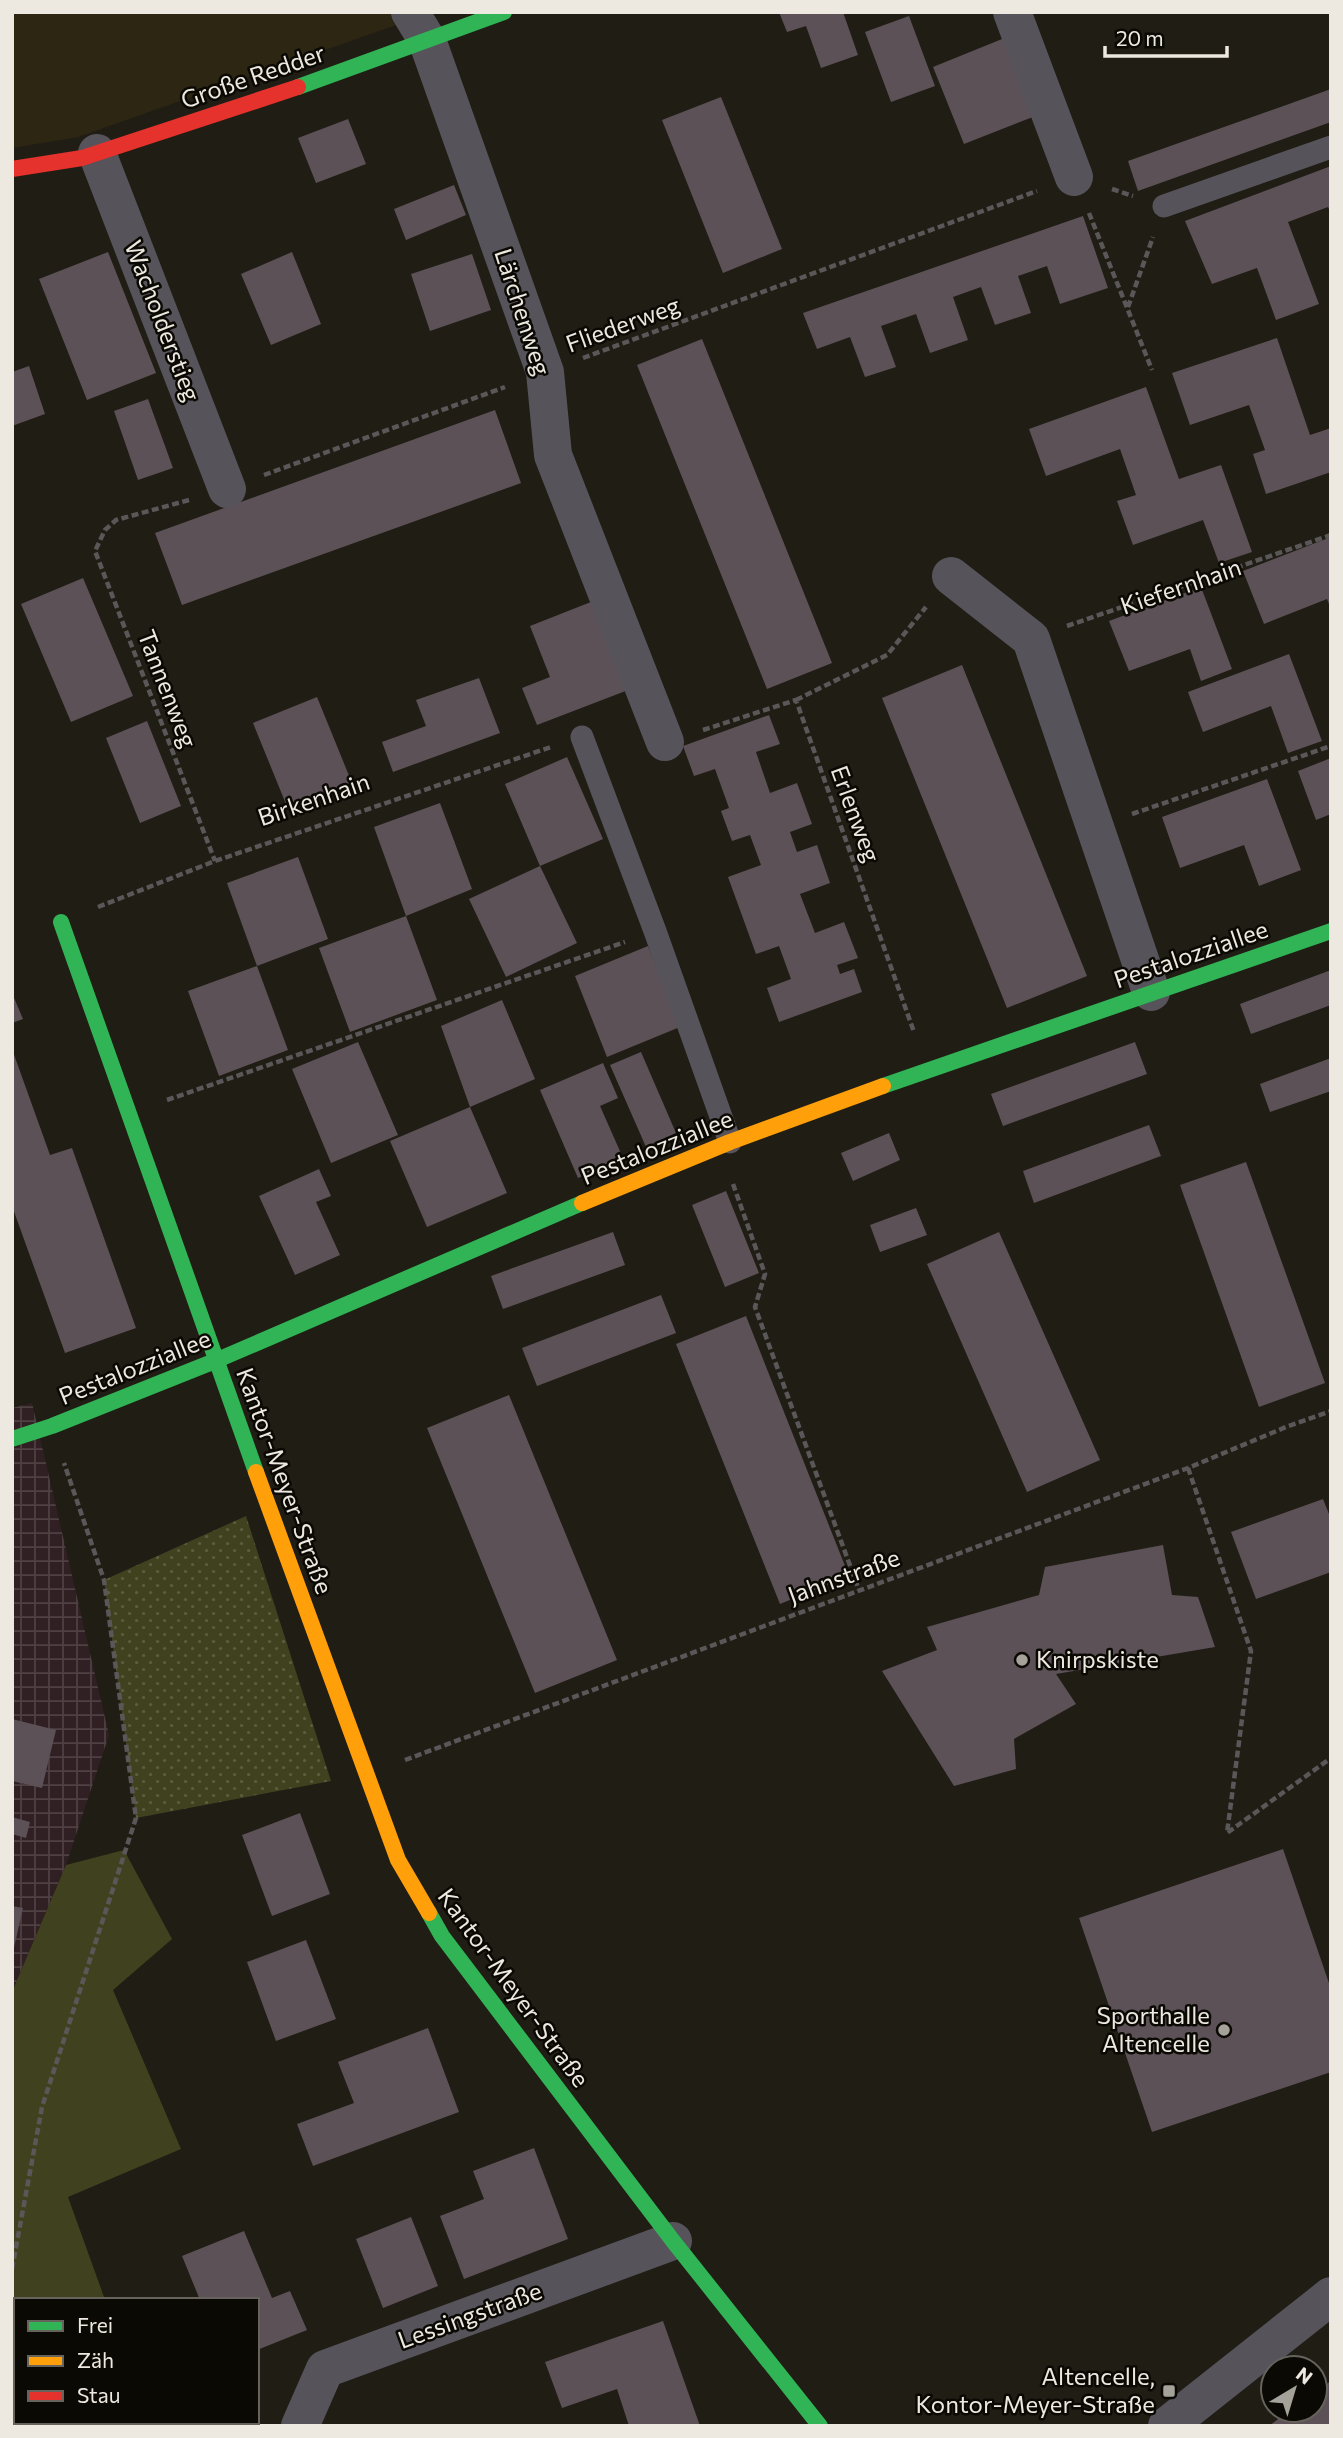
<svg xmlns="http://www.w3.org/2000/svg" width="1343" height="2438" font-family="Commissioner,sans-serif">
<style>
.built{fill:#2d2613}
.industrial{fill:url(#industrial-grid)}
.green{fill:#40421f}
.park{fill:url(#park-dots)}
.building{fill:#5c5157}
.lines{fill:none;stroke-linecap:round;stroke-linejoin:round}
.path{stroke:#5a5759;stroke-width:4.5;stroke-dasharray:7 3.5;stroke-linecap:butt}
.lane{stroke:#57535b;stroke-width:23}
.street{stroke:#57535b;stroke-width:38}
.fast{stroke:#30b455;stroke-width:16}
.slow{stroke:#ff9f0a;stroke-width:16}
.jam{stroke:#e5322d;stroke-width:16}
.poi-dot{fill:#a5a29a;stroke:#0b0904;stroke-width:2.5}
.labels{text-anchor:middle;stroke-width:5;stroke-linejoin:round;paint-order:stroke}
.street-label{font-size:24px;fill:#ede9e1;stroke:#0b0904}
.poi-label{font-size:24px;fill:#ede9e1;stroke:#0b0904;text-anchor:end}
</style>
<defs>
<pattern id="industrial-grid" width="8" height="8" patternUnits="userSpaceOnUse" patternTransform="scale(1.75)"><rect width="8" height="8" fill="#302023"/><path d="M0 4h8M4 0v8" fill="none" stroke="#4e4043"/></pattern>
<pattern id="park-dots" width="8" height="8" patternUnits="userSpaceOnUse" patternTransform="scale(1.75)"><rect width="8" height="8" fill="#40421f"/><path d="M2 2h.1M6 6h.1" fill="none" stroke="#5c5d3f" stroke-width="1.8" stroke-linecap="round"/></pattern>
</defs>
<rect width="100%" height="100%" fill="#201d15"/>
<!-- built -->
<path class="built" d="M12,12H433L78,137L12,148Z"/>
<!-- industrial -->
<path class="industrial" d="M32,1403L109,1735L66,1865L12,1992V1408Z"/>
<!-- green -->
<path class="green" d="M124,1850L172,1939L113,1990L181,2149L68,2197L104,2297L100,2300H16V2367L12,2369V1992L66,1865Z"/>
<!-- park -->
<path class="park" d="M246,1516L331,1781L136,1818L104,1580Z"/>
<!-- building -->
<path class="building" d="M779,12H843L858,55L821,68L806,26L787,32Z
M909,16L935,86L891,102L865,32Z
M1007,37L1038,115L964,144L933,67Z
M1331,89V122L1138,191L1128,161Z
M721,97L782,249L723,273L662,120Z
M348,119L366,164L316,183L298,138Z
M1331,166V213L1328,207L1288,222L1319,304L1276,320L1257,268L1212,284L1185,221Z
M454,185L466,215L406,240L394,209Z
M1083,216L1108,288L1060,304L1047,266L1018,276L1031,313L995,325L981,287L953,297L968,340L930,353L916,314L881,326L896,367L865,377L850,337L817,349L803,313Z
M108,252L156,373L87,400L39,279Z
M292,252L321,324L271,345L241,274Z
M472,254L491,310L430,331L411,274Z
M1277,338L1310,435L1331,428V472L1266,494L1253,454L1265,450L1249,405L1190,425L1172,373Z
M702,339L832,663L767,689L637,365Z
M29,366L45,414L12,426V372Z
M1146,387L1179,479L1221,465L1252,552L1219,563L1203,520L1133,545L1117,501L1136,495L1120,449L1046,476L1029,429Z
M148,399L173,468L138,480L114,411Z
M495,410L521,483L182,605L155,533Z
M1331,537V609L1327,599L1264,624L1243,571Z
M83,578L133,696L71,722L21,604Z
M1201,587L1232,669L1201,681L1190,649L1129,671L1109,621Z
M601,598L636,687L537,725L522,688L550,677L530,626Z
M1289,654L1322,741L1288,753L1271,706L1203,732L1188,692Z
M962,665L1087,976L1007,1008L882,698Z
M479,678L500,733L393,772L382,742L426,726L416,700Z
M317,697L352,783L288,809L253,723Z
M769,715L780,744L756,752L770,793L797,783L812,824L790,832L797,852L817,845L830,883L800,894L815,933L844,922L858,958L837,965L840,974L854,969L862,992L779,1022L767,988L791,979L779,946L756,954L728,877L761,865L750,835L732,841L721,811L729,808L715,769L694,776L683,746Z
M147,721L181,806L140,823L106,738Z
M567,757L603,839L540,866L505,784Z
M1331,758V814L1316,820L1298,771Z
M1267,779L1301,870L1259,886L1244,845L1180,868L1162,817Z
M440,803L472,889L406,916L374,827Z
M298,857L328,939L257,966L227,883Z
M540,866L577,943L506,977L469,899Z
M406,916L437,1000L350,1032L319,948Z
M648,946L680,1027L607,1057L575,976Z
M257,966L288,1050L219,1076L188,991Z
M1331,970V1005L1251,1034L1240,1004Z
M12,993L23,1019L12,1023Z
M502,1000L535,1079L470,1107L507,1193L427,1227L390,1141L470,1107L441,1026Z
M358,1042L398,1135L331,1163L292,1069Z
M1135,1042L1147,1074L1003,1126L991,1094Z
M12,1049L50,1155L72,1148L136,1328L65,1353L12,1206Z
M641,1052L676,1133L646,1147L610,1065Z
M1331,1058V1091L1270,1112L1260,1084Z
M603,1063L618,1098L600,1106L623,1158L578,1178L540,1090Z
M1149,1125L1161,1156L1034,1203L1023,1171Z
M889,1133L900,1160L853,1181L841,1153Z
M1246,1162L1325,1383L1259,1407L1180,1185Z
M319,1169L331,1196L316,1202L340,1255L295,1275L259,1196Z
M726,1191L759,1273L725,1287L692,1205Z
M916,1208L927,1235L880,1252L870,1225Z
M613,1232L625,1265L503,1309L491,1276Z
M999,1232L1100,1460L1027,1492L927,1264Z
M661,1295L676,1333L537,1386L522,1348Z
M746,1316L849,1576L780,1604L676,1344Z
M509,1395L617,1660L535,1693L427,1428Z
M1323,1499L1331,1519V1572L1256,1599L1231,1532Z
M1163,1545L1172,1595L1198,1597L1215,1647L1056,1674L1076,1704L1014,1739L1016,1769L954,1786L882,1671L937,1650L927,1627L1039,1595L1045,1567Z
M12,1719L56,1730L42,1788L12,1781Z
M300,1813L330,1894L272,1916L242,1835Z
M12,1817L30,1822L26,1838L12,1834Z
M1283,1849L1331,1989V2072L1152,2132L1079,1918Z
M12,1906L23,1908L13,1952H12Z
M306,1940L336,2019L276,2041L247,1962Z
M428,2028L459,2112L313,2166L297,2124L354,2103L338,2062Z
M534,2148L568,2239L464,2279L440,2216L484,2199L473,2171Z
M411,2217L438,2286L383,2308L356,2239Z
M244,2231L272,2298L290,2291L307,2330L257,2350V2300H200L182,2256Z
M663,2321L700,2426H629L617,2389L562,2408L545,2362Z
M1331,2381V2426H1269L1290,2410H1315V2392Z"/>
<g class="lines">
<!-- path -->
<path class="path" d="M1112,189L1133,196
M1089,213L1152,370
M1128,307L1153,237
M583,358L1037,191
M264,475L505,387
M189,500L116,520L105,530L95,551L215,861
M1067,626L1331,535
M796,700L887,655L926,607
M703,730L796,700L914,1032
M1132,814L1331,746
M98,907L215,861L551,747
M167,1100L625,942
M733,1184L765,1274L755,1307L859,1590
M1188,1468L1251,1651L1227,1833L1331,1758
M405,1760L1188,1468L1286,1427L1331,1411
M12,2269L42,2107L136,1818L104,1580L64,1463"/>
<!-- lane -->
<path class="lane" d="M1164,206L1331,147
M582,737L655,931L730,1142"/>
<!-- street -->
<path class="street" d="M410,12L427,40L545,372L553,455L665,742
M1012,12L1074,177
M97,153L227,489
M951,576L1031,639L1151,992
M300,2426L325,2369L673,2241
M1167,2426L1331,2296"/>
<!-- fast -->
<path class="fast" d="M298,87L504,12
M61,922L256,1472
M883,1086L1331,931
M12,1439L52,1426L215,1361L582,1203
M429,1913L442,1936L673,2241L820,2426"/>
<!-- slow -->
<path class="slow" d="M582,1203L730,1142L883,1086
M256,1472L398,1860L429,1913"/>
<!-- jam -->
<path class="jam" d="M12,169L82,158L298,87"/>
</g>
<!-- markers -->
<g class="poi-dot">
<circle cx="1022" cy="1660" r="7"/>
<circle cx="1224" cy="2030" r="7"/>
<rect x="1162" y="2384" width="14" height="14" rx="3.5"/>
</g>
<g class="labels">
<!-- street labels -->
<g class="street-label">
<text transform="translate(253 77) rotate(-19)" y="8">Große Redder</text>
<text transform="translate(522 312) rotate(72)" y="8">Lärchenweg</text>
<text transform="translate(162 321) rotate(69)" y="8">Wacholderstieg</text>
<text transform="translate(623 325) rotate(-20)" y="8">Fliederweg</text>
<text transform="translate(1181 587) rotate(-19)" y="8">Kiefernhain</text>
<text transform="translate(167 689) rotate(69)" y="8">Tannenweg</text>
<text transform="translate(314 800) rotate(-19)" y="8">Birkenhain</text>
<text transform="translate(855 814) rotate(70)" y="8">Erlenweg</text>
<text transform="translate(1191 955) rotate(-19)" y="8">Pestalozziallee</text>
<text transform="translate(657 1148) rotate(-22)" y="8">Pestalozziallee</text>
<text transform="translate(135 1368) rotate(-22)" y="8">Pestalozziallee</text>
<text transform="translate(284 1481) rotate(70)" y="8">Kantor-Meyer-Straße</text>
<text transform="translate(844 1577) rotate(-20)" y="8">Jahnstraße</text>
<text transform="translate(513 1988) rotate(54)" y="8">Kantor-Meyer-Straße</text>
<text transform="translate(470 2316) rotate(-20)" y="8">Lessingstraße</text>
</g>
<!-- poi labels -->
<g class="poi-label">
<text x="1036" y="1668" text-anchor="start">Knirpskiste</text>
<text x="1210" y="2024">Sporthalle<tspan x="1210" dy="28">Altencelle</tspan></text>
<text x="1155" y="2385">Altencelle,<tspan x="1155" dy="28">Kontor-Meyer-Straße</tspan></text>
</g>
</g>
<!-- border -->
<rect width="1343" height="2438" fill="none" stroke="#ede9e1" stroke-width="28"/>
<!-- legend -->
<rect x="14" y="2298" width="245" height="126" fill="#0b0904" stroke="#65635c" stroke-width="2"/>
<rect x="28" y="2321" width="35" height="10" fill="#30b455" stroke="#65635c" stroke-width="2"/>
<text x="77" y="2333" font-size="21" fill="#ede9e1">Frei</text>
<rect x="28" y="2356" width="35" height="10" fill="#ff9f0a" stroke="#65635c" stroke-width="2"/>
<text x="77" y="2368" font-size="21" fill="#ede9e1">Zäh</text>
<rect x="28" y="2391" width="35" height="10" fill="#e5322d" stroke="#65635c" stroke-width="2"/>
<text x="77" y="2403" font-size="21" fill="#ede9e1">Stau</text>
<!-- north arrow -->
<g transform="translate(1294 2389) rotate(38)"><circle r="33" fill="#0b0904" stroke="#65635c" stroke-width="2"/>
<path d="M0-5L12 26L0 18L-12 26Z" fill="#a5a29a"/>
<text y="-10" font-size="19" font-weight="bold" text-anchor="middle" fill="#ede9e1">N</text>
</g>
<!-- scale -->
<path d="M1105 46v10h122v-10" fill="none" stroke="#ede9e1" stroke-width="3.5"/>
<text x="1116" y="46" font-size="21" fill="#ede9e1" stroke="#0b0904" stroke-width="5" paint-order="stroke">20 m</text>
</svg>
